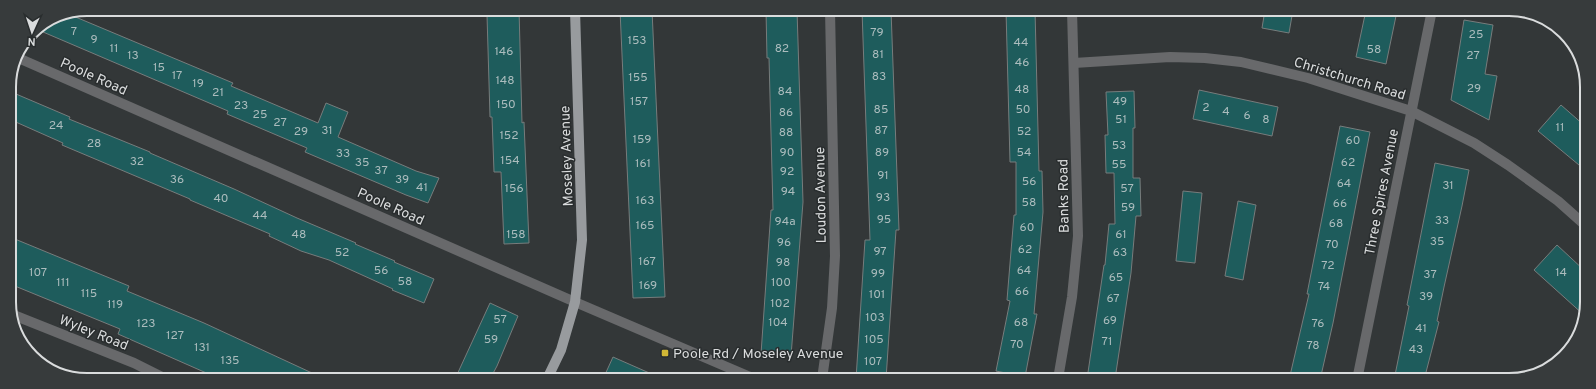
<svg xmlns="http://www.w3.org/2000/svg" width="1596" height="389" font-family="Overpass,sans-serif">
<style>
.building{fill:#1e5c5c;stroke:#777c7c}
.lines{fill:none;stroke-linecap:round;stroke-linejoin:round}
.minor{stroke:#68696b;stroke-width:10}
.major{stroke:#989b9e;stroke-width:10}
.poi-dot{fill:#d1b736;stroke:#292d2e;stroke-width:1.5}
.labels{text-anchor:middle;stroke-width:3;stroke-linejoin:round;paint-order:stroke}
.number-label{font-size:12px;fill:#abbcbd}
.street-label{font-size:14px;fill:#dadcdd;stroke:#292d2e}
.poi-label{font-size:14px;fill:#dadcdd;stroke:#292d2e;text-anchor:start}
.rim{fill:none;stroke:#dadcdd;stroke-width:2}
</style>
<rect width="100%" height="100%" fill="#333738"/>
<!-- building -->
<path class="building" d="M494,9H519L522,123L524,122L529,243L504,244L501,172H494L492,117H490L487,15H494Z
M620,10H652L665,297L633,298Z
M766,10H797L803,202L791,356L761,354L771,210H773L769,58H767Z
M862,10H891L899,230H896L886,379H856L865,240H870Z
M1006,10H1035L1039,171H1042L1043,212L1034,314H1037L1025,377L996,371L1010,301L1007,300L1014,215H1016V162H1010Z
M1265,10H1293L1289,33L1262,28Z
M1366,10L1396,16L1386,64L1356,57Z
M66,13L233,83L231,86L318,123L326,103L348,112L338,137L416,171L439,178L428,203L406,195L305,152L307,148L227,114L228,111L36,29L58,15Z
M1464,20L1493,25L1485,74L1497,76L1489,120L1451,100Z
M1199,90L1278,107L1272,136L1193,119Z
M9,91L70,117L69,119L150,152V153L234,189L297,218L356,243L355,244L395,261L394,262L434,279L424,303L392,290L393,289L329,260L301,251L269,236L270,234L190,200V199L62,145L63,143L9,119Z
M1134,91L1135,128H1133V178H1140L1141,216H1136L1131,273L1115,379H1087L1104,265H1105L1109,224H1115L1114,173H1106L1105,135H1108L1106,92Z
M1561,105L1585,126V170L1538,131Z
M1340,126L1370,132L1333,323L1320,380H1289L1309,294H1307Z
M1435,163L1469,170L1462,206L1444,287L1437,321L1439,322L1424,380H1394L1409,306L1407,305Z
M1183,191L1202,193L1195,263L1176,261Z
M1238,201L1256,205L1243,280L1225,276Z
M10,237L129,286L127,291L204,323L325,379H220L118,334L120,329L10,284Z
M1557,245L1585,271V316L1534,270Z
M490,303L518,316L497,366L490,379H455Z
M613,357L663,379H603Z"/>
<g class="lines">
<!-- minor -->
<path class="minor" d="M16,57L575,302L755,379
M1074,63L1170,57L1205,58L1241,62L1308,78L1411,111L1474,143L1508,165L1558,201L1585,225
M11,314L134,363L166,379
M822,379L832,308L835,256L830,10
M1058,379L1072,297L1078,236L1072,10
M1357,380L1432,10"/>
<!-- major -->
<path class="major" d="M547,379L561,350L575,302L582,240L575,10"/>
</g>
<!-- markers -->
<rect class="poi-dot" x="661" y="349" width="8" height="8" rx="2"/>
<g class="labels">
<!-- number labels -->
<g class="number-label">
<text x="74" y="35">7</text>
<text x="877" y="36">79</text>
<text x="1476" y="38">25</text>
<text x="94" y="43">9</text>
<text x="637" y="44">153</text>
<text x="1021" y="46">44</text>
<text x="114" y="52">11</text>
<text x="782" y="52">82</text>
<text x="1374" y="53">58</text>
<text x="504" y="55">146</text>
<text x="878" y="58">81</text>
<text x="133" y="59">13</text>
<text x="1473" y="59">27</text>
<text x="1022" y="66">46</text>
<text x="159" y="71">15</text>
<text x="177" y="79">17</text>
<text x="879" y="80">83</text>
<text x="638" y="81">155</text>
<text x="505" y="84">148</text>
<text x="198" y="87">19</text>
<text x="1474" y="92">29</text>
<text x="1022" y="93">48</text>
<text x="785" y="95">84</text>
<text x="218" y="96">21</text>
<text x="639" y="105">157</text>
<text x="1120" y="105">49</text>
<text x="506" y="108">150</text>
<text x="241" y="109">23</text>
<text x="1206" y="111">2</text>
<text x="881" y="113">85</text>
<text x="1023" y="113">50</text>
<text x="1226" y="115">4</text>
<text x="786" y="116">86</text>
<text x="260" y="118">25</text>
<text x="1247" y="119">6</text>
<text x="1121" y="123">51</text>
<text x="1266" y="123">8</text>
<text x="280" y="126">27</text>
<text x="56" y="129">24</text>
<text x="1560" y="131">11</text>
<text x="327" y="134">31</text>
<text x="881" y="134">87</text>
<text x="301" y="135">29</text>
<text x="1024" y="135">52</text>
<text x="786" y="136">88</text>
<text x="509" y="139">152</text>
<text x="642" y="143">159</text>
<text x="1353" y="144">60</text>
<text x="94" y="147">28</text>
<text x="1119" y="149">53</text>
<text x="787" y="156">90</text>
<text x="882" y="156">89</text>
<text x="1024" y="156">54</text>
<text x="343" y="157">33</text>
<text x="510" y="164">154</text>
<text x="137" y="165">32</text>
<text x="362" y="166">35</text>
<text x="1348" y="166">62</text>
<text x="643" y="167">161</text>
<text x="1119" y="168">55</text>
<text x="381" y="174">37</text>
<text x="787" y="175">92</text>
<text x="883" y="179">91</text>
<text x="177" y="183">36</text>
<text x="402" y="183">39</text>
<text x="1029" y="185">56</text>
<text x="1344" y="187">64</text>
<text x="1448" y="189">31</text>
<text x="422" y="191">41</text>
<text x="514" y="192">156</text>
<text x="1127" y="192">57</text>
<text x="788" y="195">94</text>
<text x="883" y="201">93</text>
<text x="221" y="202">40</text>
<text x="645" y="204">163</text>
<text x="1029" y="206">58</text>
<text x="1340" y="207">66</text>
<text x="1128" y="211">59</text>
<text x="260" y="219">44</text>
<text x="884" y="223">95</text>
<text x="1442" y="224">33</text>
<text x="785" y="225">94a</text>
<text x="1336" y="227">68</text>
<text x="645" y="229">165</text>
<text x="1027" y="231">60</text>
<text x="299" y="238">48</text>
<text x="516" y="238">158</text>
<text x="1121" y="238">61</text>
<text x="1437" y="245">35</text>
<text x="784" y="246">96</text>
<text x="1332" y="248">70</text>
<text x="1025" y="253">62</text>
<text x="880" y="255">97</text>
<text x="342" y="256">52</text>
<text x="1120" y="256">63</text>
<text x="647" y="265">167</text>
<text x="783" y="266">98</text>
<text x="1328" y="269">72</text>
<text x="381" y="274">56</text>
<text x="1024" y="274">64</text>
<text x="38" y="276">107</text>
<text x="1561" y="276">14</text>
<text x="878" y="277">99</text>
<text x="1430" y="278">37</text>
<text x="1116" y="281">65</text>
<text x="405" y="285">58</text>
<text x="63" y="286">111</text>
<text x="781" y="286">100</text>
<text x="648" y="289">169</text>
<text x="1324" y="290">74</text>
<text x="1022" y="295">66</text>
<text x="89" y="297">115</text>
<text x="877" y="298">101</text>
<text x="1426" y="300">39</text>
<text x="1113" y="302">67</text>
<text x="780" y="307">102</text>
<text x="115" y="308">119</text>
<text x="875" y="321">103</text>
<text x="500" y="323">57</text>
<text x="1110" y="324">69</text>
<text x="778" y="326">104</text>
<text x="1021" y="326">68</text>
<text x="146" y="327">123</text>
<text x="1318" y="327">76</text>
<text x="1421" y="332">41</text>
<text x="175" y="339">127</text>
<text x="491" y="343">59</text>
<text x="874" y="343">105</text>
<text x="1107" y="345">71</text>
<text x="1017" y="348">70</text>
<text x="1313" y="349">78</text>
<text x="202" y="351">131</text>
<text x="1416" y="353">43</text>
<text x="230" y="364">135</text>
<text x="873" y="365">107</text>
</g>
<!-- street labels -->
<g class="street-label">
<text transform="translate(94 76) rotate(24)" y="5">Poole Road</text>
<text transform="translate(1350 78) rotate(17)" y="5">Christchurch Road</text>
<text transform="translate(566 156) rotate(-92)" y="5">Moseley Avenue</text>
<text transform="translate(1381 192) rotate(-79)" y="5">Three Spires Avenue</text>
<text transform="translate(820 195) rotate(-91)" y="5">Loudon Avenue</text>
<text transform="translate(1063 196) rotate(-91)" y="5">Banks Road</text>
<text transform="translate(391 206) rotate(24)" y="5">Poole Road</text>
<text transform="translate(94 332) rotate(22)" y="5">Wyley Road</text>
</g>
<!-- poi labels -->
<g class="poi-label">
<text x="673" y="358">Poole Rd / Moseley Avenue</text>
</g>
</g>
<!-- crop -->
<path d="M0 0H1596V389H0ZM87 16H1509A71 71 0 0 1 1580 87V302A71 71 0 0 1 1509 373H87A71 71 0 0 1 16 302V87A71 71 0 0 1 87 16Z" fill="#373b3c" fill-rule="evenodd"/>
<path class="rim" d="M87 16H1509A71 71 0 0 1 1580 87V302A71 71 0 0 1 1509 373H87A71 71 0 0 1 16 302V87A71 71 0 0 1 87 16Z"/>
<!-- north arrow -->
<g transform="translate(32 32) rotate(183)" stroke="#292d2e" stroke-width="3" paint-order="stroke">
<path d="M0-3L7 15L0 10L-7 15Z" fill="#dadcdd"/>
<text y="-6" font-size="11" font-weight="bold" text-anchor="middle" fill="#dadcdd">N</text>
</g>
</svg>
